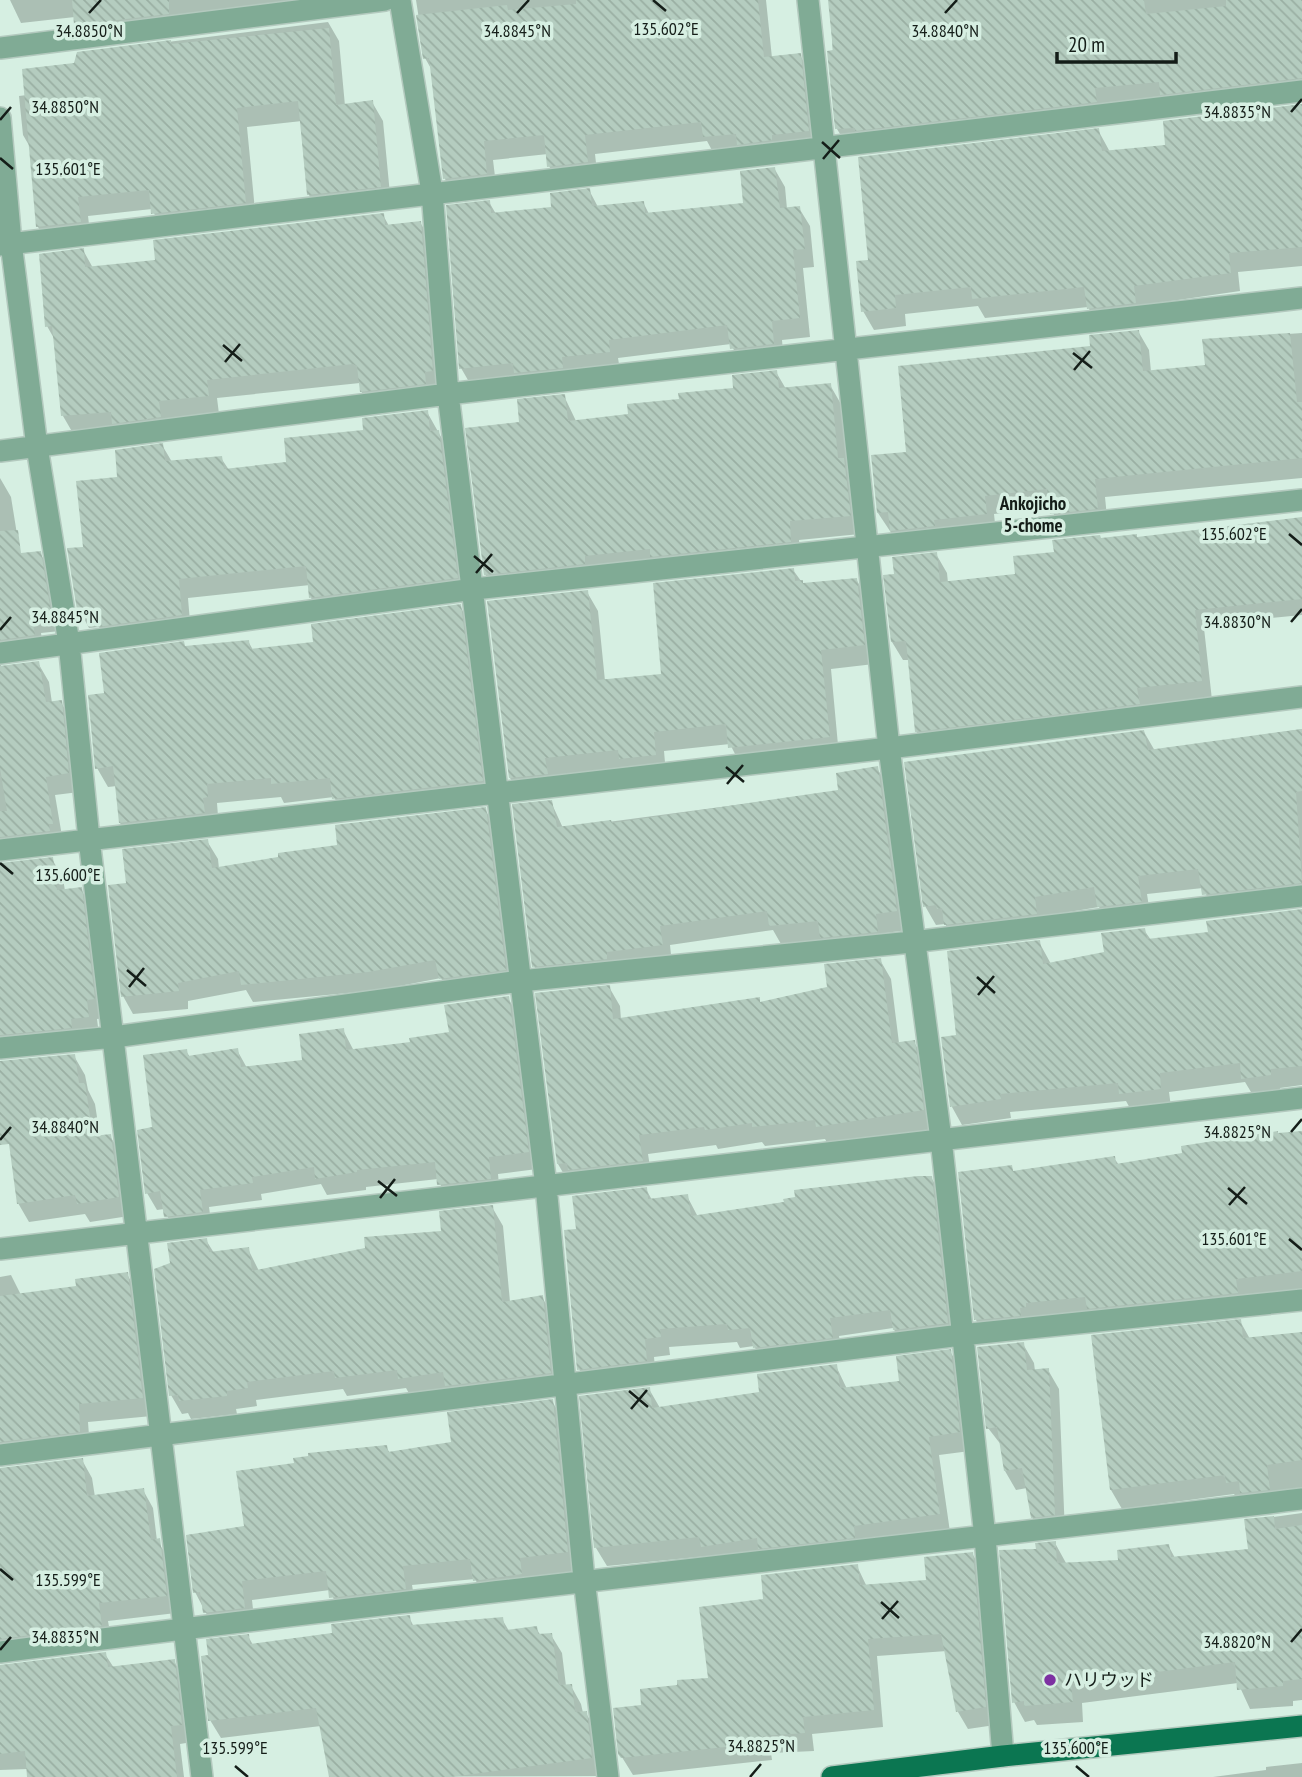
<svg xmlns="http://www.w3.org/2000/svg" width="1302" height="1777" font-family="'PT Sans Narrow','Noto Sans JP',sans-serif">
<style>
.shadow{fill:#0003}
.building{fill:url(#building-back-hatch)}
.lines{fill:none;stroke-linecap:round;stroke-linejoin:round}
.minor-casing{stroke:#b3c9be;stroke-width:24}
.major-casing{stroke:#b3c9be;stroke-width:24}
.minor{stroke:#80ab95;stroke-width:21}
.major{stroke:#0b7651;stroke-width:21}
.ticks{fill:none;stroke:#141d18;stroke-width:2.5}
.poi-dot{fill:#7d31a2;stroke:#d6efe2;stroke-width:2.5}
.labels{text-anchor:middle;stroke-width:7;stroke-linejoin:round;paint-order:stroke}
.poi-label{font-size:18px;fill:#141d18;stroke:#d6efe2;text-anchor:start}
.neighbourhood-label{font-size:19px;font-weight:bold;fill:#141d18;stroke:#d6efe2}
.ticks-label{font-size:18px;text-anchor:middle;fill:#141d18;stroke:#d6efe2;stroke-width:7;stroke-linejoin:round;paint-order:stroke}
</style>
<defs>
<pattern id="building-back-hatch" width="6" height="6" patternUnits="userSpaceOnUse" patternTransform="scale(1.75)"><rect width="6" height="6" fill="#b4ccbf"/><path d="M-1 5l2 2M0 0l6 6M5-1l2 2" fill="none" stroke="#9aafa3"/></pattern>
</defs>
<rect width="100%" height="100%" fill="#d6efe2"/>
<!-- shadow -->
<path class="shadow" d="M10,0H335L87,44L75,17L21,23Z
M416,0H766L772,58L800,55L811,74L819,150L715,156L707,141L595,154L598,181L560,185L549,166L548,154L493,160L497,193L456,198L445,179L433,72L425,58Z
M830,0H1302V98L848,147L837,129Z
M328,22L339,41L345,106L372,102L383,121L391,205L320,214L309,195L302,121L247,127L256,221L163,232L152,209L88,216L91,241L49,246L38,227L30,147L23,135L19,96L27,95L76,65L79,53Z
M1302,106V266L1238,272L1240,291L1144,305L1146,322L1099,327L1088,307L985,318L978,306L905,314L906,326L874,330L863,311L870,262L1098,130L1110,152L1167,146Z
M774,168L785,187L787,209L799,208L810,226L814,267L803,268L810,337L782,340L784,363L742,367L731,344L618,358L620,370L472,387L461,368L489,202L496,214L553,208L589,190L598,207L643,202L649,214L744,205Z
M383,215L389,226L420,222L431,241L443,390L372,410L361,391L360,383L217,398L219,414L74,435L63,416L56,342L47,326L83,250L93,268L157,261Z
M1138,331L1149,350L1151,372L1207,367L1204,340L1302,333V478L1105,497L1108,527L1062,532L1051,508L994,514L996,533L902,549L878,513L908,454L1092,348Z
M776,372L786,389L830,385L841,404L847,465L854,479L860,534L799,540L801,560L496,593L485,574L521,424L564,396L576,421L630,416L735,389Z
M427,412L449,451L467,596L321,616L311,598L310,585L188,598L191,634L109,645L99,627L89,628L79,609L85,548L119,479L162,445L172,462L221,458L229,470L288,464L365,431Z
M0,478L11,497L20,553H40L51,571L60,631L41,633L44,654L3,661L0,668Z
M1302,519V615L1271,618L1272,622L1204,628L1212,700L927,750L916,731L909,660H903L892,642L896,575L936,554L947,573L948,583L1017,576L1056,553L1101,540L1137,538Z
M793,570L804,585L856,579L867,598L874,664L831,669L839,756L741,766L730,744L664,751L666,774L521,797L510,778L489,602L587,592L598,611L605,681L663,675Z
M460,606L471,625L492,800L345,817L334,797L284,803L281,797L217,803L218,816L131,842L120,823L117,786L108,787L97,768L106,694L186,648L248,641L253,650L315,643Z
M38,663L49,682L52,703L61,702L71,720L79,792L55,795L63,842L9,856L0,862V668Z
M1302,729V904L1215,913L1203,888L1147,894L1151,920L1110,925L1099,907L1045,916L957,943L945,924L936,925L925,906L1144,732L1155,751Z
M877,768L888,787L907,930L886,933L888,951L833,956L824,940L781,944L773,930L670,945L672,964L545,985L534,966L551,802L563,828L840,791Z
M485,809L495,827L515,988L451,996L441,978L379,990L253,1002L246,990L188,1001V1009L133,1014L123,996L128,884L207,841L218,859L219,869L339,846Z
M52,859L63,878L65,891L81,889L92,908L105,1018L97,1019L99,1035L0,1044V865Z
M1302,910V1085L1280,1088L1281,1094L1254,1097L1245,1082L1169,1092L1171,1107L1132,1112L1126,1101L1010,1112L1011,1118L962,1125L952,1107L958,1036L1039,942L1051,964L1106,954L1144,930L1151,940L1210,933Z
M880,960L891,979L899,1043L914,1042L925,1061L934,1129L829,1146L825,1139L765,1146L762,1142L718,1149L716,1145L648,1154L652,1180L569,1183L558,1164L609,987L620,1006L621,1020L759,999L761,1004L829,989Z
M508,998L518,1015L537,1169L498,1174L500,1196L448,1202L438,1179L366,1187V1190L327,1195L321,1184L261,1194L262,1200L209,1207L212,1229L176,1234L164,1209L157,1210L147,1193L154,1129L186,1051L190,1057L237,1050L247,1068L304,1062L343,1030L354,1051L412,1043L451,1033Z
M74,1056L85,1075L88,1090L95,1104L100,1137L110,1136L121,1154L129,1216L90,1222L85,1214L29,1222L18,1203L0,1062Z
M1302,1133V1292L987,1339L976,1320L960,1174L1011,1167L1014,1172L1114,1158L1119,1165Z
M931,1177L941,1195L957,1341L905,1348L893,1328L839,1336L842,1356L765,1365L754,1346L740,1348L737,1342L669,1347L670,1355L654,1357L656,1379L589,1387L579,1369L578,1231L646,1189L652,1200L687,1196L698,1217Z
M492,1207L503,1226L510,1302L542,1297L553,1316L561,1392L411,1397L406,1388L347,1396L343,1389L256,1400L257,1406L236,1409L237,1414L191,1419L188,1413L182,1414L171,1395L172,1264L206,1240L214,1253L248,1249L259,1271L443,1232Z
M127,1274L137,1292L152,1416L88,1422L90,1449L1,1463L0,1466V1277L11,1275L21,1295L78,1288Z
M1240,1321L1250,1339L1302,1336V1507L1239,1501L1234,1494L1122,1509L1111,1490L1093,1336Z
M1023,1344L1034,1363L1035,1371L1048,1370L1059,1389L1065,1533L1043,1536L1032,1517L1027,1488L1016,1490L1005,1471L1002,1446L988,1428Z
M950,1351L961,1370L970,1451L939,1455L950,1532L713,1565L708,1556L607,1566L596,1548L581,1397L649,1389L660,1408L761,1394L836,1366L847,1389L900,1382Z
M552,1401L563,1420L578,1571L530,1577L532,1593L486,1600L475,1579L412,1585L416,1608L341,1617L330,1590L252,1600L255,1627L216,1632L195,1592L296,1464L386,1447L390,1453L453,1443Z
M82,1460L92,1478L95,1497L143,1490L153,1508L157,1541L169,1558L176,1613L108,1621L112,1644L1,1660L0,1663V1470Z
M1302,1513V1700L1293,1701V1706L1250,1709L1238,1683L1082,1703L1083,1722L1037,1725L1034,1720L1025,1722L1014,1702L1038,1550L1055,1543L1066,1563L1120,1562L1168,1545L1175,1558L1250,1551L1246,1521Z
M972,1553L982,1571L995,1725L968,1729L958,1712L947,1651L877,1656L883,1727L812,1734L814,1751L771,1753L772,1760L633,1775L620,1754L643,1707L679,1687L710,1679L765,1600L857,1566L867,1587L928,1582Z
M409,1617L414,1627L502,1619L509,1631L536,1628L541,1636L551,1635L562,1653L566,1686H571L581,1704L583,1713H586L596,1731L602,1776L331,1777L321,1726L221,1738L210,1720V1656L248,1636L253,1645L334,1634Z
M105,1654L114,1668L174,1661L184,1679L192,1742L180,1744L184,1777H28V1769L0,1770V1667Z
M1302,1763V1777H1213L1266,1770V1767Z"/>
<!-- building -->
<path class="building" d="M72,0H169V14L74,25Z
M576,0H758L764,57L801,53L809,131L772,135V140L737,145L736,134L703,137L701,122L585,135L588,162L547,167L544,135L484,141L487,174L443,179L429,58L423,59L416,15L507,5L508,10L576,4Z
M828,0H1144L1146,14L1226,6V0H1302V78L1160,95L1159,82L1095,88L1097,102L855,131V128L835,129L827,51L833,50Z
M329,28L336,105L373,100L381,187L307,195L298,101L237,108L246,203L151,214L149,190L78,197L81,222L36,227L22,69L74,63L77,52L171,40V44Z
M1302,104V247L1229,253L1231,273L1134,286L1136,303L1087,309L1084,287L972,299L971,287L895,295L896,308L861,312L856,261L868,260L858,157L1099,128L1102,151L1165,145L1163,121Z
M775,167L780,208L800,206L805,249L793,250L800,318L772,321L774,344L730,349L727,325L609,340L610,352L562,357L563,368L514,373L513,363L459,369L446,205L490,200L491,213L551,207L550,193L590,188L592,206L644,201L645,213L743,203L740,171Z
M384,213L385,225L421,221L433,371L425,372L426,384L360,392L357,366L353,364L207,380L209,396L159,401L161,417L112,424L111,412L61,416L52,326L45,327L39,254L84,248L85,267L155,260L153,240Z
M1139,330L1143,371L1205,365L1202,339L1290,333L1297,402H1302V458L1095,479L1098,509L1050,514L1047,489L985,496L987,514L934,520L935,526L890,531L888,512L877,513L871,455L906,452L898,366L1090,346L1089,335Z
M777,370L779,388L831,383L838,458H844L851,516L790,521L791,542L650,557V549L585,556V564L484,575L465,428L519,422L517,399L565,394L568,421L628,414L627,404L679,399L678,393L733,388L732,375Z
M428,410L430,431L439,430L458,578L309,598L306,566L179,579L182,615L97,627L95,608L77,610L67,548L83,547L76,481L117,477L115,450L163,443L165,461L222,456L224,469L286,462L284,438L363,430L362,418Z
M1302,517V599L1195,610L1202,681L1137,688L1140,704L915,732L906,641L891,642L883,575L894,574L892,557L937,552L940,582L1015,574L1013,556L1054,552L1052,540L1100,535L1101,538L1137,534V537Z
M18,530L21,553L41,551L51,612L31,614L35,635L0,640V531Z
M794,568L795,581L803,580V583L857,578L865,645L821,650L830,737L728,748L726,724L654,732L656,755L619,759L618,750L545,758L548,774L509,778L487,601L588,590L597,680L661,674L653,583Z
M461,604L483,781L332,799L330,778L271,784V778L207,784L208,797L203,798L205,813L119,823L113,766L95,769L88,695L104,693L99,653L184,641L185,646L249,640L250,649L313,642L311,624Z
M39,661L46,702L62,700L69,773L46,777L53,824H49L50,831L0,837V811H7L0,768V666Z
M1302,729V791L1296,792L1302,883L1202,895L1198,869L1138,876L1142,902L1097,907L1094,887L1035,897L1037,914L944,925L942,908L937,909L936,905L923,907L904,762L1144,730L1148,750Z
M878,766L897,911L876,914L878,932L820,938L818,921L769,926L767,911L660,926L663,945L607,952V959L532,967L512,804L552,800L557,827L611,820L612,823L838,790L836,773Z
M486,807L506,970L439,979L435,960L368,972L241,985L239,971L178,983L179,991L121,997L108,885L126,883L122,849L208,839L212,868L278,857V853L337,845L335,825Z
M53,857L57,890L82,887L95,999L87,1000L89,1017L71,1019L72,1028L0,1035V863Z
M1302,909V1066L1271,1069V1075L1241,1079L1240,1063L1160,1073L1161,1089L1119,1094L1118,1083L1000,1094L1001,1099L950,1107L941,1037L956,1035L947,951L1040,940L1043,964L1104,952L1101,933L1145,928L1147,939L1208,932L1206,921Z
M881,958L892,1043L915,1040L924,1110L816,1127L815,1120L752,1127V1123L705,1130L704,1127L639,1135L643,1161L568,1170L567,1163L557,1164L535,993L610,985L613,1019L760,997V1002L827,987L824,964Z
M509,996L529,1152L489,1157L491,1179L437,1185L435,1162L357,1170V1172L315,1179L314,1167L252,1177L253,1183L200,1190L203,1212L164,1217L160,1191L145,1194L137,1130L152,1127L143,1055L187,1049L188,1056L238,1048L241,1067L302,1060L299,1034L344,1028L346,1050L410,1042L409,1038L449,1032L444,1005Z
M75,1054L79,1083H85L93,1136L111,1134L119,1197L77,1204L75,1195L17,1204L9,1144L0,1145V1061Z
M1278,1131V1133L1302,1131V1271L1236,1279L1238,1293L1087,1309L1085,1297L1026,1303V1307L1020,1308L1021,1316L974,1320L958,1172L1012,1165L1013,1171L1115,1156L1116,1164L1182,1153L1181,1146Z
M918,1176H932L948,1323L893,1330L890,1310L830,1318L833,1338L753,1348L750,1328L728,1330L727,1324L660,1329L661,1337L645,1339L647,1361L577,1370L564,1230L576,1229L572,1196L647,1187L648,1199L688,1194L691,1216L784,1202L783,1199L795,1197L794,1190Z
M493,1205L502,1302L543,1295L551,1373L445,1386L443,1372L398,1379L397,1370L335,1378L334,1371L247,1382L248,1388L227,1391V1396L179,1401L178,1395L169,1396L154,1269L170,1263L167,1243L207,1238L209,1252L249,1247L252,1271L365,1248L364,1237L441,1231L439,1211Z
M128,1272L143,1398L79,1404L80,1432L0,1442V1296L76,1286L75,1279Z
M1241,1319L1243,1338L1302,1332V1460L1267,1465L1270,1490L1240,1493L1239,1481L1226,1483L1225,1475L1110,1490L1091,1335Z
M1024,1342L1027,1370L1049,1368L1055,1515L1031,1518L1022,1468L1004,1471L997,1427L986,1429L977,1347Z
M951,1349L960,1432L929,1437L940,1514L854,1526L855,1538L758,1549L757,1538L701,1547L699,1537L594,1548L579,1396L650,1387L652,1408L759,1392L757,1374L837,1364L840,1388L899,1381L896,1356Z
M553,1399L568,1552L520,1558L522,1574L473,1581L470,1559L403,1566L406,1589L329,1598L326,1571L242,1581L245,1608L203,1613L200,1592L193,1593L186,1535L244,1526L236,1471L294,1463L293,1458L308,1456V1453L387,1445L388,1452L451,1442L447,1412Z
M83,1458L87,1496L144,1488L151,1540L160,1538L167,1596L99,1603L102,1626L0,1639V1468Z
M1274,1516L1275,1529L1302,1525V1679L1283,1681V1686L1237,1690L1235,1662L1071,1683L1073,1702L1024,1706V1701L1012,1703L999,1550L1036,1549L1035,1543L1056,1541V1547L1050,1548H1056L1057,1563L1118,1560L1117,1550L1169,1544L1171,1557L1248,1549L1244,1519Z
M973,1552L986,1707L956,1712L941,1634L868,1639L874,1710L803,1717L805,1733L763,1736V1743L621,1758L618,1754L613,1708L641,1705L640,1689L677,1685V1680L708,1678L699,1607L763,1599L761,1575L858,1564L860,1585L926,1580L924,1557Z
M410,1615L411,1625L503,1617L505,1630L537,1626L538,1634L552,1633L559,1685L572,1684L575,1712L587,1711L592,1758L451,1777H329L316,1708L208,1721L201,1656L208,1655L206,1639L249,1634L250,1644L332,1633L331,1624Z
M106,1652L108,1667L175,1659L182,1725L171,1726L177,1777H27L25,1751L0,1754V1665Z"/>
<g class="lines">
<!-- minor casing -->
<g class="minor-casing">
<path id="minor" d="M400,0L432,192L448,394L546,1186L584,1579L608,1777
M808,0L889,748L941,1139L985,1537L1003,1756
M0,48L385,0
M0,118L11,243L37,447L69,643L89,839L202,1777
M0,245L1302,91
M0,451L448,394L1302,298
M0,653L474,589L1302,500
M0,850L889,748L1302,697
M0,1048L114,1037L520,981L912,942L1302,896
M0,1249L1302,1098
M0,1455L961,1335L1302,1300
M0,1652C433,1596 868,1551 1302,1499"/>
</g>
<!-- major casing -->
<g class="major-casing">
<path id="major" d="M832,1777L1003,1756L1302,1726"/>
</g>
<!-- minor -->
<use href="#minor" class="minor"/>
<!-- major -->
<use href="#major" class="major"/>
</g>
<!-- ticks -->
<path class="ticks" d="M653,0L666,11M89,13L101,0M517,13L529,0M945,13L957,0M1291,112L1302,99M0,120L11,107M822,142L840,158M0,158L13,169M823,159L839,140M223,345L242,361M1073,353L1092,368M225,362L240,344M1074,370L1090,351M1289,534L1302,545M474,556L493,572M476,573L492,554M1291,622L1302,609M0,630L11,617M726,767L744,782M727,784L743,765M0,863L13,874M127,970L146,986M977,977L995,993M129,987L144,968M978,995L994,976M1291,1132L1302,1119M0,1140L11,1127M378,1181L397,1196M1228,1188L1247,1204M380,1198L395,1179M1229,1205L1245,1187M1289,1239L1302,1250M629,1391L648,1407M631,1409L647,1390M0,1569L13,1580M881,1602L899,1618M882,1619L898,1601M1291,1642L1302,1629M0,1650L11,1637M235,1766L248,1777M1076,1766L1089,1777M750,1777L761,1764"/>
<!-- markers -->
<circle class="poi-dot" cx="1050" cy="1680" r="7"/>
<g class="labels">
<!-- poi labels -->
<g class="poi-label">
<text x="1064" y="1686">ハリウッド</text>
</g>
<!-- neighbourhood labels -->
<g class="neighbourhood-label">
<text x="1033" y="510">Ankojicho<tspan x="1033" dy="22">5-chome</tspan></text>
</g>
</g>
<g class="ticks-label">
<text x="666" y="35">135.602°E</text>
<text x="89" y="37">34.8850°N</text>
<text x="517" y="37">34.8845°N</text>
<text x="945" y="37">34.8840°N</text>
<text x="65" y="113">34.8850°N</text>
<text x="1237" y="118">34.8835°N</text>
<text x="68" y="175">135.601°E</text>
<text x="1234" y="540">135.602°E</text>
<text x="65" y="623">34.8845°N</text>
<text x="1237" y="628">34.8830°N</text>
<text x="68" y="881">135.600°E</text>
<text x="65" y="1133">34.8840°N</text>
<text x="1237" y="1138">34.8825°N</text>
<text x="1234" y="1245">135.601°E</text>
<text x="68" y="1586">135.599°E</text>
<text x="65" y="1643">34.8835°N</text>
<text x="1237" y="1648">34.8820°N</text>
<text x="761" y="1752">34.8825°N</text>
<text x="235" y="1754">135.599°E</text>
<text x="1076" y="1754">135.600°E</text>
</g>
<!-- scale -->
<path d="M1057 52v10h119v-10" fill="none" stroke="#141d18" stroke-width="3.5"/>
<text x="1068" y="52" font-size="21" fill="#141d18" stroke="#d6efe2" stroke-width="5" paint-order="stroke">20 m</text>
</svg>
